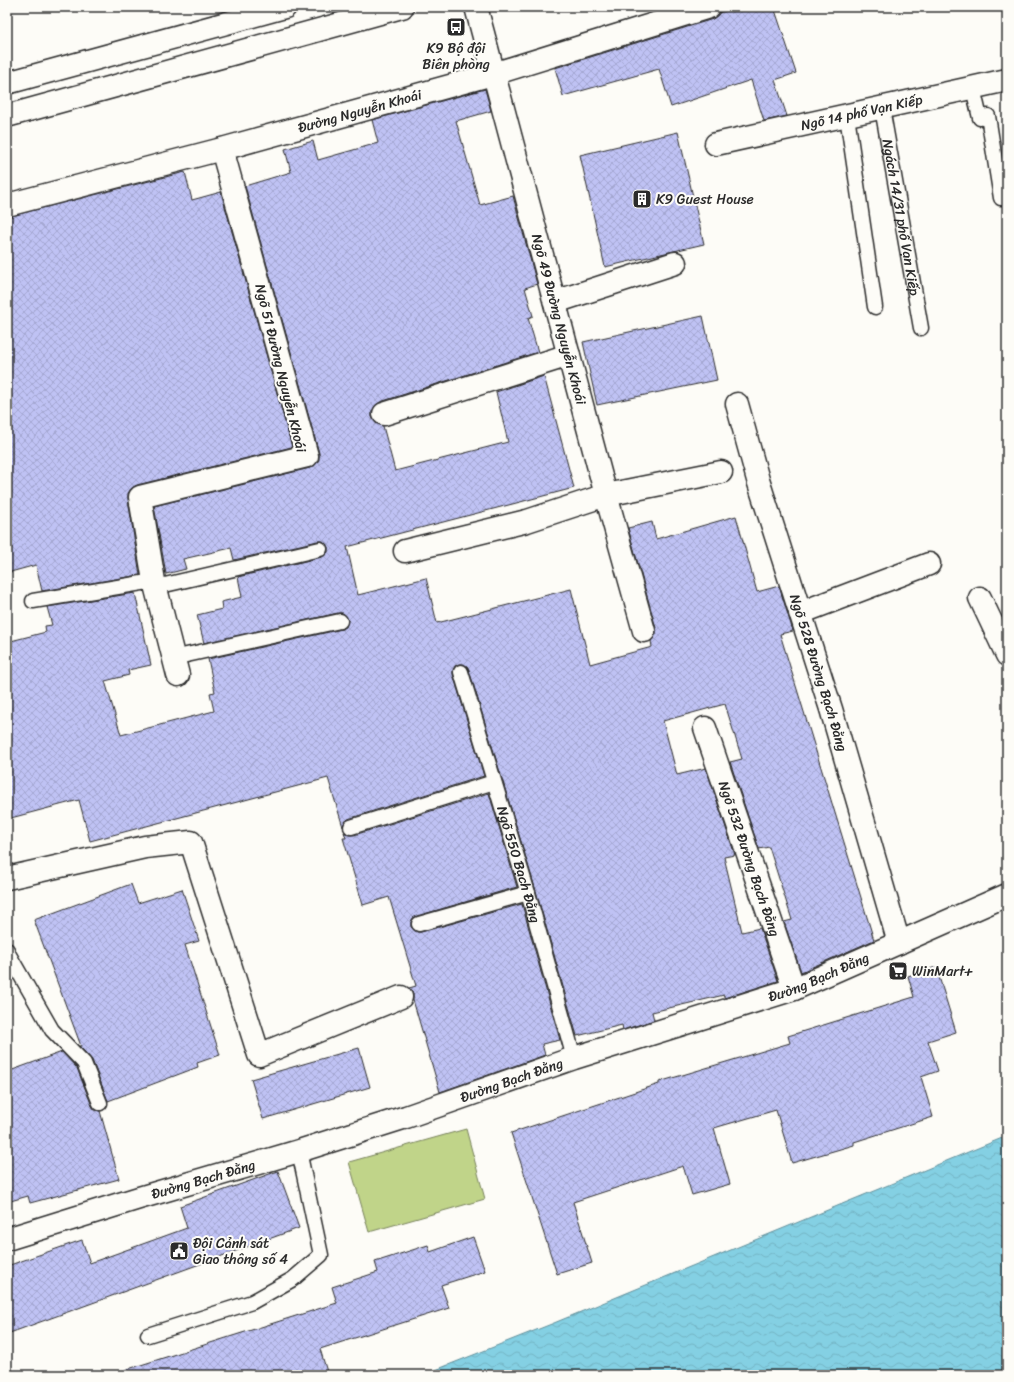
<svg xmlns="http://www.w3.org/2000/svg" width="1014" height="1382" font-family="Sriracha,sans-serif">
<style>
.pitch{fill:#c0d489;stroke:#76805a}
.water{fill:url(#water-waves);stroke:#608e99}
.building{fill:url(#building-cross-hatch);stroke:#2b2b2b}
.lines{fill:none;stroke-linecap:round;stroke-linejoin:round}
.lane-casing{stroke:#2b2b2b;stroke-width:17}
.street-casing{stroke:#2b2b2b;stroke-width:25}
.secondary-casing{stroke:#2b2b2b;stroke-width:25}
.primary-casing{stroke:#2b2b2b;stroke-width:25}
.lane{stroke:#fdfcf7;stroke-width:14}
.street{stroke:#fdfcf7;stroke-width:22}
.secondary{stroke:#fdfcf7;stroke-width:22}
.primary{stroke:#fdfcf7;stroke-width:22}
.labels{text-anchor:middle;stroke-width:4;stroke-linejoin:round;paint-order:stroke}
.poi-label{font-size:14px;fill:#2b2b2b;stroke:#fdfcf7;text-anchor:start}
.street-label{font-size:14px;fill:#2b2b2b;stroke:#fdfcf7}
</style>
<defs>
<pattern id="water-waves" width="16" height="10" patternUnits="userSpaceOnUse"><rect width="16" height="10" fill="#84d0e3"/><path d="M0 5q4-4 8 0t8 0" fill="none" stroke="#72b3c3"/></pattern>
<pattern id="building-cross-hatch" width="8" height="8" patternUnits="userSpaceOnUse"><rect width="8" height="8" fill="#bfc2f4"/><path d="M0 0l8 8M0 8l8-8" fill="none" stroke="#a4a7d1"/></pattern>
</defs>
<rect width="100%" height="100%" fill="#fdfcf7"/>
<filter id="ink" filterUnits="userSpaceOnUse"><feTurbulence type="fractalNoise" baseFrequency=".025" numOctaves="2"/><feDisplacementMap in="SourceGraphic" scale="8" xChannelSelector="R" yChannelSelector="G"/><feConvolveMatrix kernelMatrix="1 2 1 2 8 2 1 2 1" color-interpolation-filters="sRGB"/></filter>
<g filter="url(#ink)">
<!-- pitch -->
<path class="pitch" d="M466,1129L485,1199L369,1232L349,1162Z"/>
<!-- water -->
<path class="water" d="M1007,1136V1375H423L554,1323Z"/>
<!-- building -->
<path class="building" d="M738,7H774L796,73L775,80L787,116L764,121L751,80L671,107L659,69L563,96L555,68L713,19L719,13Z
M485,89L491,111L456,121L480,205L513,196L537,284L525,288L533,316L528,318L538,352L380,402L375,406L372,412V417L376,423L383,426L395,471L508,442L496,392L544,376L574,488L347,547L358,595L426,578L437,623L571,589L590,664L652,647L651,641L656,634V628L628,528L652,522L656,539L736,516L757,592L779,586L793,631L780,634L874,940L801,972L784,922L792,920L769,847L759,849L730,762L742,759L725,704L663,721L677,775L706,768L735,855L724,857L742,932L760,928L778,981L724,998V995L652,1012L654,1020L623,1030L622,1025L577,1036L536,891L469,670L467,666L463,664H459L455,666L453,670V674L484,776L348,819L345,822L343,827L328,778L90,841L79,800L7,819V642L46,632L45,626L52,625L47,607L135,593L151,665L128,670L129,675L105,681L121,735L214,711L210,693L215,692L208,659L342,629L346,627L348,620L346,616L343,613H338L204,643L197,615L222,609L221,602L242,597L238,577L322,557L325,555L328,552V547L323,541H318L234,560L231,548L183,559L186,569L166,574L154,506L310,468L315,465L319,460V453L245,186L291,172L285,149L313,141L318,160L378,143L372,120Z
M678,132L704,244L605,267L580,155Z
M185,172L192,200L221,192L292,447L137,485L132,488L128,493V499L140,575L42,591L36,565L7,573V217Z
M703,316L717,380L597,405L583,342Z
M489,793L517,887L417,916L413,918L411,922V927L417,932H421L522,904L560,1040L542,1044L545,1055L440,1092L413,1000V993L409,988L416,986L389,897L363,905L343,838H346L344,832L349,835H354Z
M131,884L138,903L182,889L199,941L185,945L220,1055L197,1063L198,1067L108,1101L92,1060L79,1046H81L34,920Z
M936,967L956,1032L928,1041L938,1071L921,1077L933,1117L854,1142V1145L792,1163L776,1110L714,1128L730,1184L692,1195L683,1166L573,1202L592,1263L557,1274L511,1133L659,1084V1082L790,1043L788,1036L914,997L908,976Z
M359,1048L370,1087L263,1119L251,1079Z
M62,1052L77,1068L92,1106L95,1110L100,1111L119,1179L30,1203L28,1196L7,1202V1072Z
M278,1171L299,1228L7,1334V1266L82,1240L90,1263L187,1228L180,1206Z
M473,1237L485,1271L441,1285L449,1308L320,1349L328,1375H126L125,1370L337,1303L332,1287L378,1272L375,1262L428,1245L430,1252Z"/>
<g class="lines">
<!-- lane casing -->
<g class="lane-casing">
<g id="lane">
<path d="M973,88L980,118L988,116L1001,198"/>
<path id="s1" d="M882,108L921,328"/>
<path d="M847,116L875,307"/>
<path d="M156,587L320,549"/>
<path d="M33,601L154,581"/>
<path d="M173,658L340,621"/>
<path id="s2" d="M461,672L528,893L574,1058"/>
<path d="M351,827L494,782"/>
<path d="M419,924L528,893"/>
<path d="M7,950L9,955L52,1030L84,1063L100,1103"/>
<path d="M148,1335L252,1302L293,1279L321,1255L299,1151"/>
</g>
</g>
<!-- street casing -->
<g class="street-casing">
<g id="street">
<path id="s3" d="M476,7L606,495L644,631"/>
<path id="s4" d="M716,144L1007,80"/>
<path id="s5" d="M7,205L222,149L493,74L709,7"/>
<path d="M555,302L675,263"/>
<path id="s6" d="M737,404L758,480L831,709L899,943"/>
<path d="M384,414L569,355"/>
<path d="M405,551L527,521L606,495L721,472"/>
<path d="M980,598L1007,655"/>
<path d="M800,613L929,564"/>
<path d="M178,675L154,581L140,497L307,456L222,149"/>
<path id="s7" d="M705,728L794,989"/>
<path d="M7,878L145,847L191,842L259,1055L401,997"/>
</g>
</g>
<!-- secondary casing -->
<g class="secondary-casing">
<g id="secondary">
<path id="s8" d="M7,1239L139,1198L299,1151L406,1117L574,1058L794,989L1007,895"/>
</g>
</g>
<!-- primary casing -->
<g class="primary-casing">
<path id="primary" d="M7,83L285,7
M7,116L402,7"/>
</g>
<!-- lane -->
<use href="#lane" class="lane"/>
<!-- street -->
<use href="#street" class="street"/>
<!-- secondary -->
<use href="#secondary" class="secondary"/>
<!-- primary -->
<use href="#primary" class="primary"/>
</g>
</g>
<!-- icons -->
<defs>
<g id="bus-square" transform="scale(1)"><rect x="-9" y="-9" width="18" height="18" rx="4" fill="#2b2b2b" stroke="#fdfcf7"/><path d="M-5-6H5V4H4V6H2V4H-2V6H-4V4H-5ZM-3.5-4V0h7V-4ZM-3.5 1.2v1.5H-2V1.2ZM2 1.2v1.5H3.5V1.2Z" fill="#fff"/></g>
<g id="building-square" transform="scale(1)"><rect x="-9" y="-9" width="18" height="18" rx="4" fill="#2b2b2b" stroke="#fdfcf7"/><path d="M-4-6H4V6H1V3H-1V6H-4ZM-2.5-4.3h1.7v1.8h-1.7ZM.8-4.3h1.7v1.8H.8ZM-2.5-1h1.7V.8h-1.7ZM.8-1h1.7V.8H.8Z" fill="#fff"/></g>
<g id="supermarket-square" transform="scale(1)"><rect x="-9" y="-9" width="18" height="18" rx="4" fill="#2b2b2b" stroke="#fdfcf7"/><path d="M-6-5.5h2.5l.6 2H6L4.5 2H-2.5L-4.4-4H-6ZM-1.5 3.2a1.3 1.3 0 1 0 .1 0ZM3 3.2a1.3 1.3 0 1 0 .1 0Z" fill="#fff"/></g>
<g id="civic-square" transform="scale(1)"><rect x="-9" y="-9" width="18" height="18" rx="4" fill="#2b2b2b" stroke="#fdfcf7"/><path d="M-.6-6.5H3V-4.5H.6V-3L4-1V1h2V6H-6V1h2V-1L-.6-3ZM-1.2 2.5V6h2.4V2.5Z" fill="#fff"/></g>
</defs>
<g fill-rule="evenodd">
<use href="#bus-square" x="456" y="27"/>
<use href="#building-square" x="642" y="199"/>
<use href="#supermarket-square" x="898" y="971"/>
<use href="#civic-square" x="179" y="1251"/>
</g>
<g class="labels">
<!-- poi labels -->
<g class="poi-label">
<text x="456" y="53" text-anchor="middle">K9 Bộ đội<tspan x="456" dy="16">Biên phòng</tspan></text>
<text x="656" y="204">K9 Guest House</text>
<text x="912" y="976">WinMart+</text>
<text x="193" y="1248">Đội Cảnh sát<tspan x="193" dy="16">Giao thông số 4</tspan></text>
</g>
<!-- street labels -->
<g class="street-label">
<text dy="5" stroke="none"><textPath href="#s5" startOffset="365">Đường Nguyễn Khoái</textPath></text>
<text dy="5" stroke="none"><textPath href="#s4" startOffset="149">Ngõ 14 phố Vạn Kiếp</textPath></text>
<text dy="5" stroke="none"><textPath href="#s1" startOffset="111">Ngách 14/31 phố Vạn Kiếp</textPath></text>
<text dy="5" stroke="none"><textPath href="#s3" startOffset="323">Ngõ 49 Đường Nguyễn Khoái</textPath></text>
<text transform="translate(281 368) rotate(76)" y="5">Ngõ 51 Đường Nguyễn Khoái</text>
<text dy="5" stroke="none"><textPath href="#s6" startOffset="281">Ngõ 528 Đường Bạch Đằng</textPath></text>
<text dy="5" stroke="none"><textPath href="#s7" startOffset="138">Ngõ 532 Đường Bạch Đằng</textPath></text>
<text dy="5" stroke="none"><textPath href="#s2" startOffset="201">Ngõ 550 Bạch Đằng</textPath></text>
<text dy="5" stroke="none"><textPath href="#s8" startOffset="853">Đường Bạch Đằng</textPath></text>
<text dy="5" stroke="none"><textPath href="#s8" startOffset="529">Đường Bạch Đằng</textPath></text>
<text dy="5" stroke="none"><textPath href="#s8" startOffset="205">Đường Bạch Đằng</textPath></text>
</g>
</g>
<!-- margin -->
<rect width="1014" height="1382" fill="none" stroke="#fdfcf7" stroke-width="24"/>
<rect x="12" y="12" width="990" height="1358" fill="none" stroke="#2b2b2b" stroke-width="1.5" filter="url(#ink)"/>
</svg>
